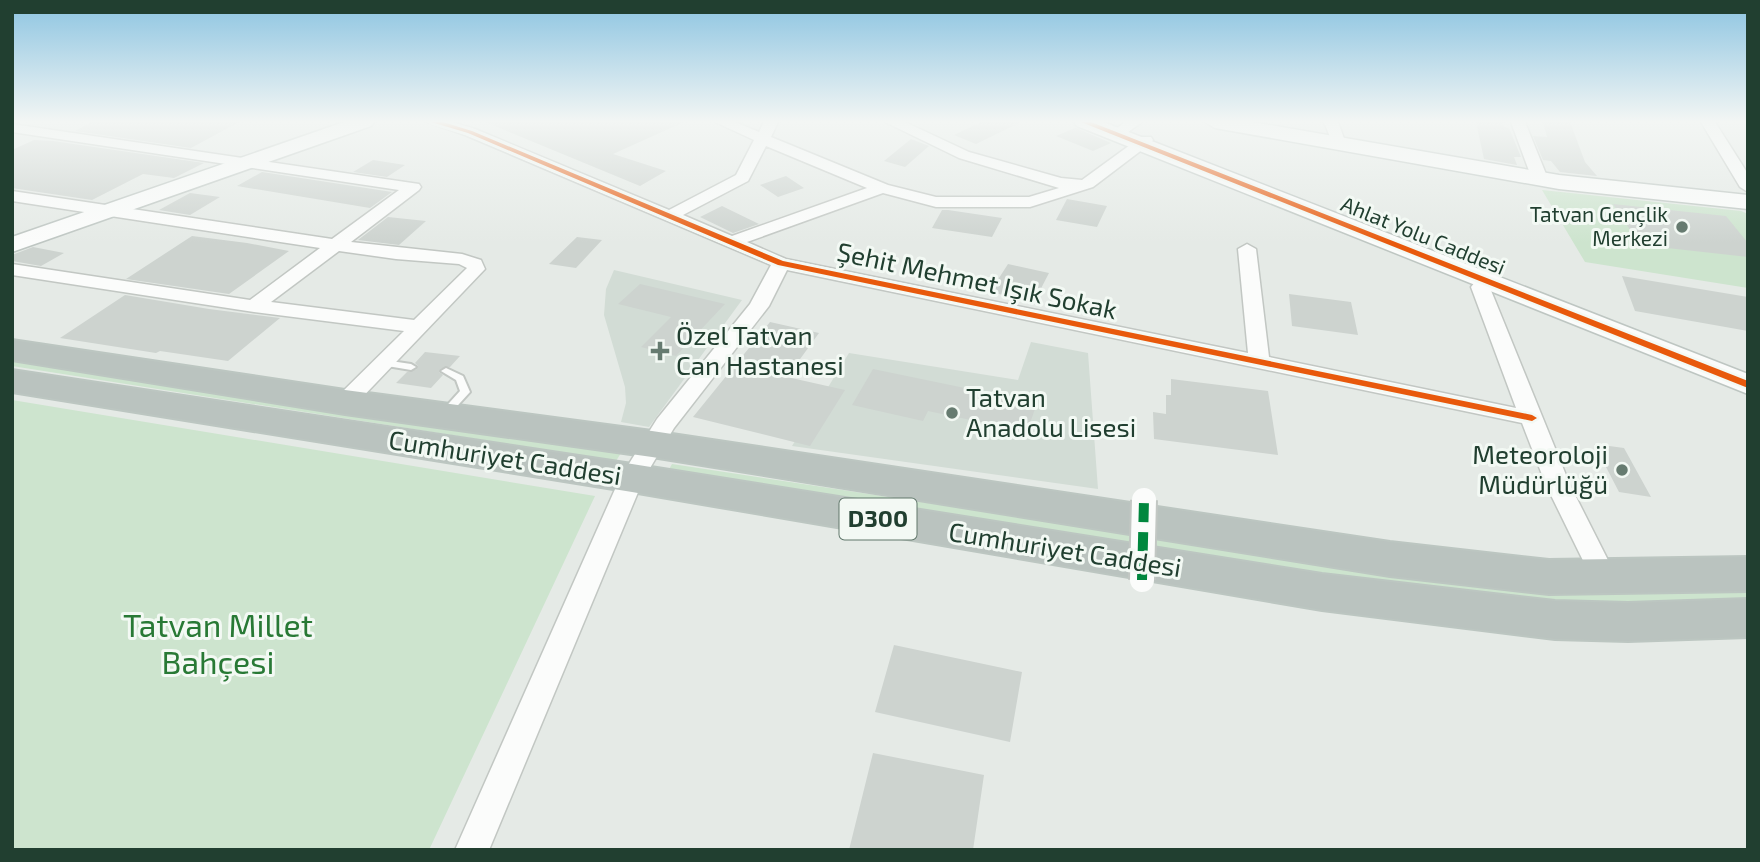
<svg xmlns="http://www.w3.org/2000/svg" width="1760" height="862" font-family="'Exo 2',sans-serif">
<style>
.built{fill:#d2dcd5}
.green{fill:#cde4ce}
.building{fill:#cdd3cf}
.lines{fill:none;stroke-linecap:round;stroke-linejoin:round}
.lane-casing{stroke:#c2c7c3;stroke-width:4}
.street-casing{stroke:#c2c7c3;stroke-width:3}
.secondary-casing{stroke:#bec6c2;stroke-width:3}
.highway-casing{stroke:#bcc6c1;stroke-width:4}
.lane{fill:#fbfcfb;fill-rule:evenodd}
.street{fill:#fbfcfb;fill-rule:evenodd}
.secondary{fill:#fbfcfb;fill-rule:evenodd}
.highway{fill:#bac3bf;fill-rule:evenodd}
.street-bridge-casing{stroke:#c2c7c3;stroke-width:28;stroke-linecap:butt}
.street-bridge{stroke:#fbfcfb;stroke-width:24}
.quiet{stroke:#00873e;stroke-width:10;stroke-dasharray:19 10;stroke-linecap:butt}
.cycleway-casing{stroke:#f3f9f4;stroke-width:5}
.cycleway{fill:#e8590c;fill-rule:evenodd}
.poi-dot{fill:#667b70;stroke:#f3f9f4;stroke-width:2.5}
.labels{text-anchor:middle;stroke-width:6;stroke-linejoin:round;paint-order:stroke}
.far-poi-label{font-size:21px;fill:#213f30;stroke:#f3f9f4;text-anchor:end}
.far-street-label{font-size:21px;fill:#213f30;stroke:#f3f9f4}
.shield{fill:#f3f9f4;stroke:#60776b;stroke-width:2}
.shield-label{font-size:24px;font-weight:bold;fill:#213f30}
.street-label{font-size:26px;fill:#213f30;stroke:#f3f9f4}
.poi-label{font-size:26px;fill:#213f30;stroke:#f3f9f4;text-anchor:start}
.near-park-label{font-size:32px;fill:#287935;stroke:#f3f9f4}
</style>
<rect width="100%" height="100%" fill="#e5eae6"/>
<!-- built -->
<path class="built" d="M614,270L742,300L649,427L621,422L626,403L625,387L604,315L606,289Z
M1031,342L1088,353L1098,489L792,446L849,353L1018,380Z"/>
<!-- green -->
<path class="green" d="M1542,190L1741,211L1748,214V288L1585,262Z
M12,359L621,453L616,461L12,366Z
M12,400L595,496L429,850H12Z
M672,464L1375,571L1587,593L1748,592V605H1596L1487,599L1377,584L668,471Z"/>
<!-- building -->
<path class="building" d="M92,122H239L191,148L75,131Z
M485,122H684L613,154L666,171L640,186Z
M981,122H1021L976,144L954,135Z
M1476,122H1503L1504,127L1509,128L1521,157H1514L1517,165L1484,159Z
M1543,122H1570L1585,162L1597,176L1560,172L1551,161L1543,160L1533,136L1547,137Z
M1075,128H1076L1111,143L1093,151L1056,136Z
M911,139L929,146L905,167L884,161Z
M34,140L53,141L204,163L174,178L143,174L92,200L12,188V150Z
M373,160L405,165L387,177L353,172Z
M262,172L392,192L370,208L237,186Z
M786,176L804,188L778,197L760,185Z
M190,193L220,197L190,215L159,210Z
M1067,199L1107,206L1097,227L1056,220Z
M1613,204L1726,216L1748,243V257L1640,245Z
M722,206L759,224L733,233L700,217Z
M942,210H948L1002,218L992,237L932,228Z
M388,217L426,221L399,245L358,240Z
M192,236L247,243L289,251L229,294L126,279Z
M577,237L602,240L576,268L549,264Z
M33,247L64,253L41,266L12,261V255Z
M1008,264L1049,273L1034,302L990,292Z
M1622,276L1748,297V331L1635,311Z
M640,284L725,304L676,356L641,347L671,317L618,304Z
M1289,294L1351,302L1358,335L1292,326Z
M125,295L209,309L280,318L228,361L160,351L156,353L60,338Z
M770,322L819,333L787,377L845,390L810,446L693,417Z
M425,352L460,356L450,367L440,369L439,372L443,375L431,388L396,383L407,372L417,369L418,366L415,363Z
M873,369L1037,403L1027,432L928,411L923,421L852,405Z
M1171,379L1268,391L1278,455L1154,439L1153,412L1166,414V395H1171Z
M1594,444L1624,448L1651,497L1619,492Z
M894,645L1022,672L1010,742L875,712Z
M873,753L984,775L973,850H849Z"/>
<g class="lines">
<!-- lane casing -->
<g class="lane-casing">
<path id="lane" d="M384,360L411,364L416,367L411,370L381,365L379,363Z
M446,368L463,376L470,392L449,415L445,416L440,413L460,391L456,380L441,371Z"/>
</g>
<!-- street casing -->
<g class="street-casing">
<path id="street" d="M427,122H452L475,129L669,210L736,175L754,140L715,122H735L759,132L764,122H778L771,137L888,185L936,197H1029L1059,188L959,158L885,122H905L969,152L1061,178L1082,180L1141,137H1151L1153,140L1151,143L1093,187L1030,207H936L883,193L747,242L786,259L1248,353L1238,249L1247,244L1256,249L1269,357L1516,408L1471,287L1485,270H1499L1501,274L1490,288L1570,485L1617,578L1613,585L1604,588L1595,585L1546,485L1522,423L787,270L769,306L674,428L644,478L489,850H455L620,478L657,419L750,304L771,265L465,135ZM766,146L867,188L732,236L683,215L748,181Z
M1125,122H1142L1120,138H1110L1108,135Z
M1324,122H1338L1346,144L1344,147H1334Z
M1511,122H1525L1548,179L1546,182L1540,184L1532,179Z
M1701,122H1715L1748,174V192L1740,187Z
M12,124L419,184L421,187L419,190L351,242L462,254L481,260L485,269L353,407H337L334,402L337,397L404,331L254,312L12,275V264L250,300L320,248L12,201V191L332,239L399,190L12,132ZM339,251L396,259L459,264L467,268L414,320L271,302Z"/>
</g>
<!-- secondary casing -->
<g class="secondary-casing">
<path id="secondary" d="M344,122H374L371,126L12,252V237Z
M1074,122H1103L1748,374V394L1077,126Z
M1205,122H1252L1559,175L1748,195V209L1559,189L1215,128Z"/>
</g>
<!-- highway casing -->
<g class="highway-casing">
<path id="highway" d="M12,340L345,390L652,431L1390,542L1549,560L1748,557V591L1549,594L1390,576L652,457L345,414L12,360Z
M12,370L632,464L1322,574L1555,601L1628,603L1748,599V637L1628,641L1555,639L1322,610L632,492L12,392Z"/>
</g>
<!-- lane -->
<use href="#lane" class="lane"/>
<!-- street -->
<use href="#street" class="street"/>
<!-- secondary -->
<use href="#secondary" class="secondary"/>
<!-- highway -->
<use href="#highway" class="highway"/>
<!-- street-bridge casing -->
<g class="street-bridge-casing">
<path id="street-bridge" d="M1142,580L1144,500"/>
</g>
<!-- street-bridge -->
<use href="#street-bridge" class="street-bridge"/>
<!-- quiet -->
<path class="quiet" d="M1142,580L1144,500"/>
<!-- cycleway casing -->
<g class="cycleway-casing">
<path id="cycleway" d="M431,122H443L472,131L783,261L1532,415L1537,418L1532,421L778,265L468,133Z
M1081,122H1091L1748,381V388Z"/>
</g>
<!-- cycleway -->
<use href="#cycleway" class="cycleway"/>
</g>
<!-- sky -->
<linearGradient id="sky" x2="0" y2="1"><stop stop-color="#8cc4e1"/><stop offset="0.5" stop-color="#f3f6f4"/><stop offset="1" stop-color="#f3f6f4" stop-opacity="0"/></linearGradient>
<rect width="1760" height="243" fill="url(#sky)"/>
<!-- markers -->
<g class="poi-dot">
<circle cx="1682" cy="227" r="7"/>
<path d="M656.5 340.5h7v7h7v7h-7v7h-7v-7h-7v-7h7z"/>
<circle cx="952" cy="413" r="7"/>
<circle cx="1622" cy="470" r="7"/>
</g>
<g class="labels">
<!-- far-poi labels -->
<g class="far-poi-label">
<text x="1668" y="222">Tatvan Gençlik<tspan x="1668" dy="24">Merkezi</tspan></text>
</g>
<!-- far-street labels -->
<g class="far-street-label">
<text transform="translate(1423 236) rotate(22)" y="7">Ahlat Yolu Caddesi</text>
</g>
<!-- shield labels -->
<rect class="shield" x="839.5" y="498.5" width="77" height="41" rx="5"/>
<g class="shield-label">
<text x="878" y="527">D300</text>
</g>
<!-- street labels -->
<g class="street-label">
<text transform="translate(977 281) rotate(12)" y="9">Şehit Mehmet Işık Sokak</text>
<text transform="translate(505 458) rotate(9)" y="9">Cumhuriyet Caddesi</text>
<text transform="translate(1065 550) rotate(9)" y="9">Cumhuriyet Caddesi</text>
</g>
<!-- poi labels -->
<g class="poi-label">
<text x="676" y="345">Özel Tatvan<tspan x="676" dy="30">Can Hastanesi</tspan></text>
<text x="966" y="407">Tatvan<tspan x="966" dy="30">Anadolu Lisesi</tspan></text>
<text x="1608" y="464" text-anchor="end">Meteoroloji<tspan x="1608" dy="30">Müdürlüğü</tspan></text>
</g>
<!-- near-park labels -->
<g class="near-park-label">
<text x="218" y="637">Tatvan Millet<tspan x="218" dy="37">Bahçesi</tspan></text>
</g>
</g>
<!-- border -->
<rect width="1760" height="862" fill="none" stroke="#213f30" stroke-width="28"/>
</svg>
